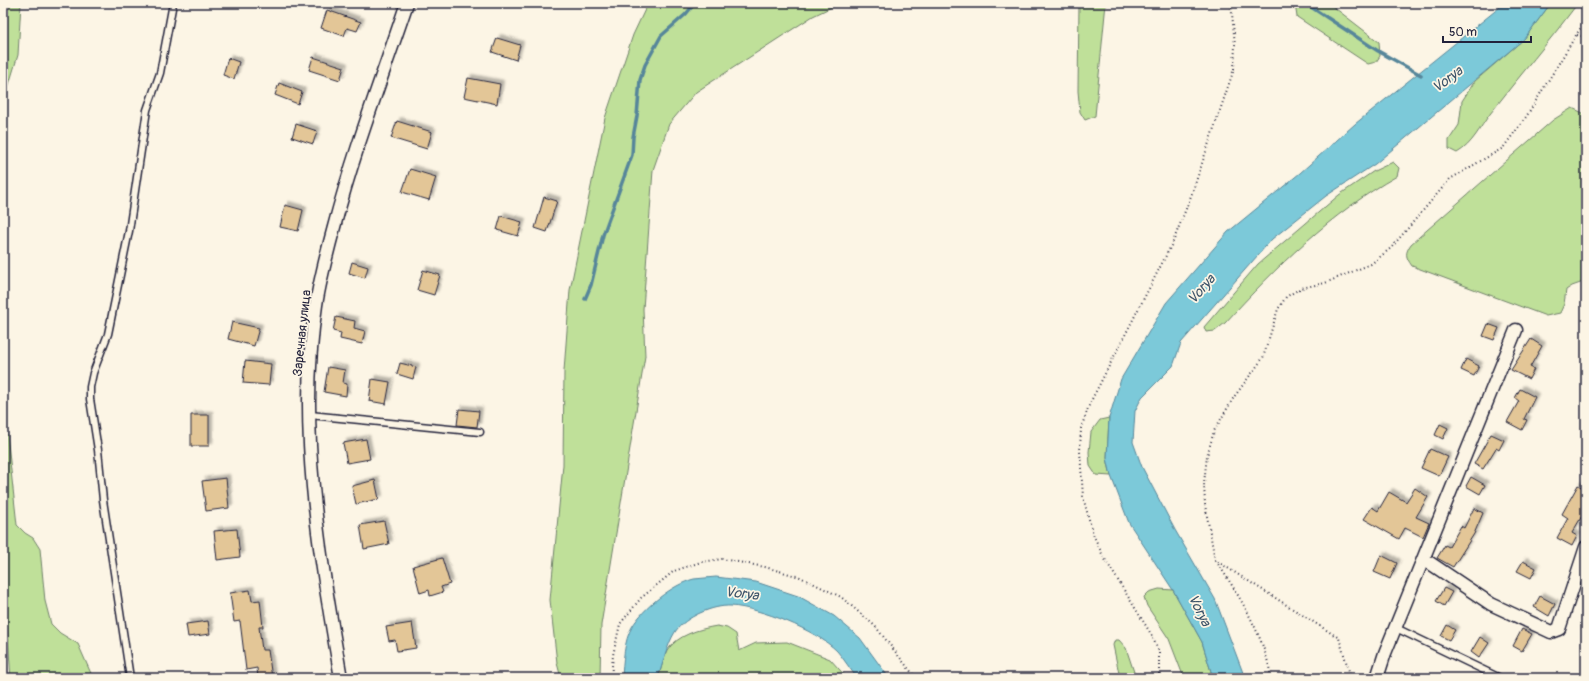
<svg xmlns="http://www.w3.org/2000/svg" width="1589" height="681" font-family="Pangolin,sans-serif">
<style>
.green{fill:#bfe099;stroke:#70816a}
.water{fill:#7bc9d9;stroke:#57869a}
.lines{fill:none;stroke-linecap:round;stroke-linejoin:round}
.stream{stroke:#57869a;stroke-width:3.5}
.building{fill:#e3c697;stroke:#22223b;filter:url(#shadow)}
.lane-casing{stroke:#22223b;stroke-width:9}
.street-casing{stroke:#22223b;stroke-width:15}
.path{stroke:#22223b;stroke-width:2;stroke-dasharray:1 3;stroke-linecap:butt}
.lane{stroke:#fcf5e5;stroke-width:6}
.street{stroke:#fcf5e5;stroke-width:12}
.labels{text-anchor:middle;stroke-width:3.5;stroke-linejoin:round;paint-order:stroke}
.street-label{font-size:13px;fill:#22223b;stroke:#fcf5e5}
.water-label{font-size:14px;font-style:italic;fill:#3d546a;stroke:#fcf5e5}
</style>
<defs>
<filter id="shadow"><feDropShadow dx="3.5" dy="-3.5" stdDeviation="1" flood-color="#0004"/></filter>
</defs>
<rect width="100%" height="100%" fill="#fcf5e5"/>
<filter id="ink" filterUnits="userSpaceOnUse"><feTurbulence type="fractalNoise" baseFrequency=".025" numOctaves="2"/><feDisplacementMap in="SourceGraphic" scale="8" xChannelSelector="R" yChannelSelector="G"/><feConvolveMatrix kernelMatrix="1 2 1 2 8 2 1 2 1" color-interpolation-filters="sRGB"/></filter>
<g filter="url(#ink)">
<!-- green -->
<path class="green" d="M3,3H21L18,55L3,104Z
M648,3H840L813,16L696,92L669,124L653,170L643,309L645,356L601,625L600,678H561L557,663L550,600L563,465L564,371L570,290L605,118L633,35Z
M1079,3H1106L1095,116L1085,120L1080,112L1078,91Z
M1296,3H1327L1331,5L1379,42L1380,56L1376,62L1368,64L1297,17L1295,4Z
M1551,3H1578C1550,41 1519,76 1490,114C1480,127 1473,144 1457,153L1449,149V140L1459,125L1462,101L1475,81L1524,39Z
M1572,108L1583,113L1586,117V281L1572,286L1566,290L1564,304L1560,313L1546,316L1412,266C1405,256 1405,253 1411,244L1553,120Z
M1393,162L1399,168L1397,176C1331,213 1276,267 1225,323L1215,331L1206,332L1204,327L1258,264L1339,195L1374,171Z
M3,398L17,525L25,533L33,538L40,549L45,601L51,624L60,633L78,644L93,678H11L3,572Z
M1109,418L1107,458L1111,476L1096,475L1090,466L1089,452L1091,432L1100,420Z
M1159,589L1173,590L1202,642L1213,678H1184L1169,639L1147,606L1144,597L1149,592Z
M717,626L727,628L736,634L739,651L756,643L787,642L830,659L847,678H658C661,670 663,659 667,651C677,635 699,629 717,626Z
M1115,640H1119L1126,648L1136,678H1120L1113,645Z"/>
<!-- water -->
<path class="water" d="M1505,3H1551L1524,39L1375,164L1326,196L1272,239L1181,343L1173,366L1142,397L1135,411L1133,442L1142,467L1175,530L1215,599L1245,678H1213L1202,642L1173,590L1129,523L1111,476L1107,458L1109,418L1121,379L1166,303L1228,232L1300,173L1355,124Z
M716,577L756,582L798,596L834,616L860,638L889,678H857C850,669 844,659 837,651C816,630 760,608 731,606C713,605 685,617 675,632C667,645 663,663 658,678H622C623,663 624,640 632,627C643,608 673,584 694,579C701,578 709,578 716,577Z"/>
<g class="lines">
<!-- stream -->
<path class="stream" d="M1305,3L1378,51L1421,75
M585,299L591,285L603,235L632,155L633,137L637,116L640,80L645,65L661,36L686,14L695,3"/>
</g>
<!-- building -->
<path class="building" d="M327,10L361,22L357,31L347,28L344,36L321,28Z
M497,38L520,45L516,60L492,52Z
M313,57L344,67L340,80L309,70Z
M228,58L239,62L234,79L223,75Z
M468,78L500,84L497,104L464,97Z
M279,83L302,92L298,104L275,95Z
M397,121L432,132L427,149L391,138Z
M296,124L317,131L313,144L292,137Z
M410,169L436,177L429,200L402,192Z
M544,197L557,201L547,232L535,228Z
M285,205L303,210L298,231L280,227Z
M501,216L522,222L518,236L497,230Z
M352,262L368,267L365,278L349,273Z
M423,270L440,275L434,295L417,290Z
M336,317L355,321L354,328L365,331L362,344L340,339L341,333L333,331Z
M232,322L259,328L254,346L228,339Z
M1488,324L1499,328L1494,340L1483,336Z
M1531,339L1542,346L1530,367L1534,369L1529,379L1511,370Z
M1466,359L1479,366L1474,376L1461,370Z
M245,361L271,364L269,385L243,383Z
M400,363L416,367L413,379L397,374Z
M328,367L345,370L343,383L347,384L346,396L324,392Z
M372,379L390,382L386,404L369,401Z
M1520,389L1535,397L1524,419L1527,420L1522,430L1507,422L1519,401L1515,398Z
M459,409L479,411L477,427L457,425Z
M191,415H209V446H191Z
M1440,424L1448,428L1443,439L1435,435Z
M1491,434L1504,440L1499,450L1496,448L1483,469L1474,464Z
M366,439L370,459L347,463L343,443Z
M1430,449L1448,457L1439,476L1421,468Z
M1471,477L1485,485L1480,494L1466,486Z
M226,478L229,508L206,511L202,481Z
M375,480L379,499L356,504L352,486Z
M1578,485L1586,490V509L1572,533L1577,536L1572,546L1557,538L1568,518L1562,514Z
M1415,488L1428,497L1416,517L1429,523L1423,537L1405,528L1399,539L1364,519L1372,507L1378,511L1389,492L1406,502Z
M1474,508L1483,513L1474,534L1453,567L1437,558L1445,545L1449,547L1461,526L1464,528Z
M384,521L389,544L364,549L360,525Z
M237,529L240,557L217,560L214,531Z
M1381,555L1397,563L1390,579L1374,572Z
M442,558L450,584L441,587L443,592L430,596L429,590L420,593L413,566Z
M1523,561L1536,568L1531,578L1517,571Z
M1444,588L1452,592L1444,606L1436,601Z
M250,590L252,601L260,600L263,627H259L262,650H268L272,678H258L257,668L246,670L240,621L234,622L230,593Z
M1540,596L1555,604L1549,616L1534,607Z
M208,621L210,634L188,637L186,624Z
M412,623L416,648L397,651L395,640L389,641L386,627Z
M1447,625L1455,630L1449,640L1441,636Z
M1522,629L1532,634L1522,651L1513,646Z
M1480,637L1489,643L1479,658L1471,652Z"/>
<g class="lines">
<!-- lane casing -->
<g class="lane-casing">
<path id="lane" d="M310,415L480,432
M1396,628L1498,677
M130,678L103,500L98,450L90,399V387L93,373L108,334L129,231L147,110L160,73L173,3"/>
</g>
<!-- street casing -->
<g class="street-casing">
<path id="street" d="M1424,559L1491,604L1551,632L1559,629L1586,547
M341,678C320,556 297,429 316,305C320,279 327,253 334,227C354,151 382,77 407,3
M1377,678L1385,653L1516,330"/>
</g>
<!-- path -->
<path class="path" d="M1577,35L1586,37
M1216,561C1238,593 1266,639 1271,678
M611,678L613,655L620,624L641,598L674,571L701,562L722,559L765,567L800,577L841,597L875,626L916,678
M1159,678V652L1151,634L1103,556L1093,534L1083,497L1080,451L1081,428L1090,403L1173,242L1191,196L1234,69L1235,45L1231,3
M1351,678L1339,638L1215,560L1205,505L1204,483L1207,456L1214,431L1234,397L1263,358L1278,309L1286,297L1301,288L1325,283L1371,264L1391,248L1450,179L1503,148L1526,117L1586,19"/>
<!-- lane -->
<use href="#lane" class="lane"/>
<!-- street -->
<use href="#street" class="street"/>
</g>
</g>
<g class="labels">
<!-- street labels -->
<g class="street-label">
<text transform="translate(301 333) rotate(-84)" y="5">Заречная улица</text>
</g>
<!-- water labels -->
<g class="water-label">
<text transform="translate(1447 79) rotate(-37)" y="5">Vorya</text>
<text transform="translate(1201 289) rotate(-49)" y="5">Vorya</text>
<text transform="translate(742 593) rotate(7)" y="5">Vorya</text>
<text transform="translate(1200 610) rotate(64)" y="5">Vorya</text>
</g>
</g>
<!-- margin -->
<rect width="1589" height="681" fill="none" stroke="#fcf5e5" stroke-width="16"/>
<rect x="8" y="8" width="1573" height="665" fill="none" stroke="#22223b" stroke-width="1.5" filter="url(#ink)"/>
<!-- scale -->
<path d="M1443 36v6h88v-6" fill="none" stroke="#22223b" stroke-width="2"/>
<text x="1449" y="36" font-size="12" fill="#22223b" stroke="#fcf5e5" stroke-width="3" paint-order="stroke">50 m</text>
</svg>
